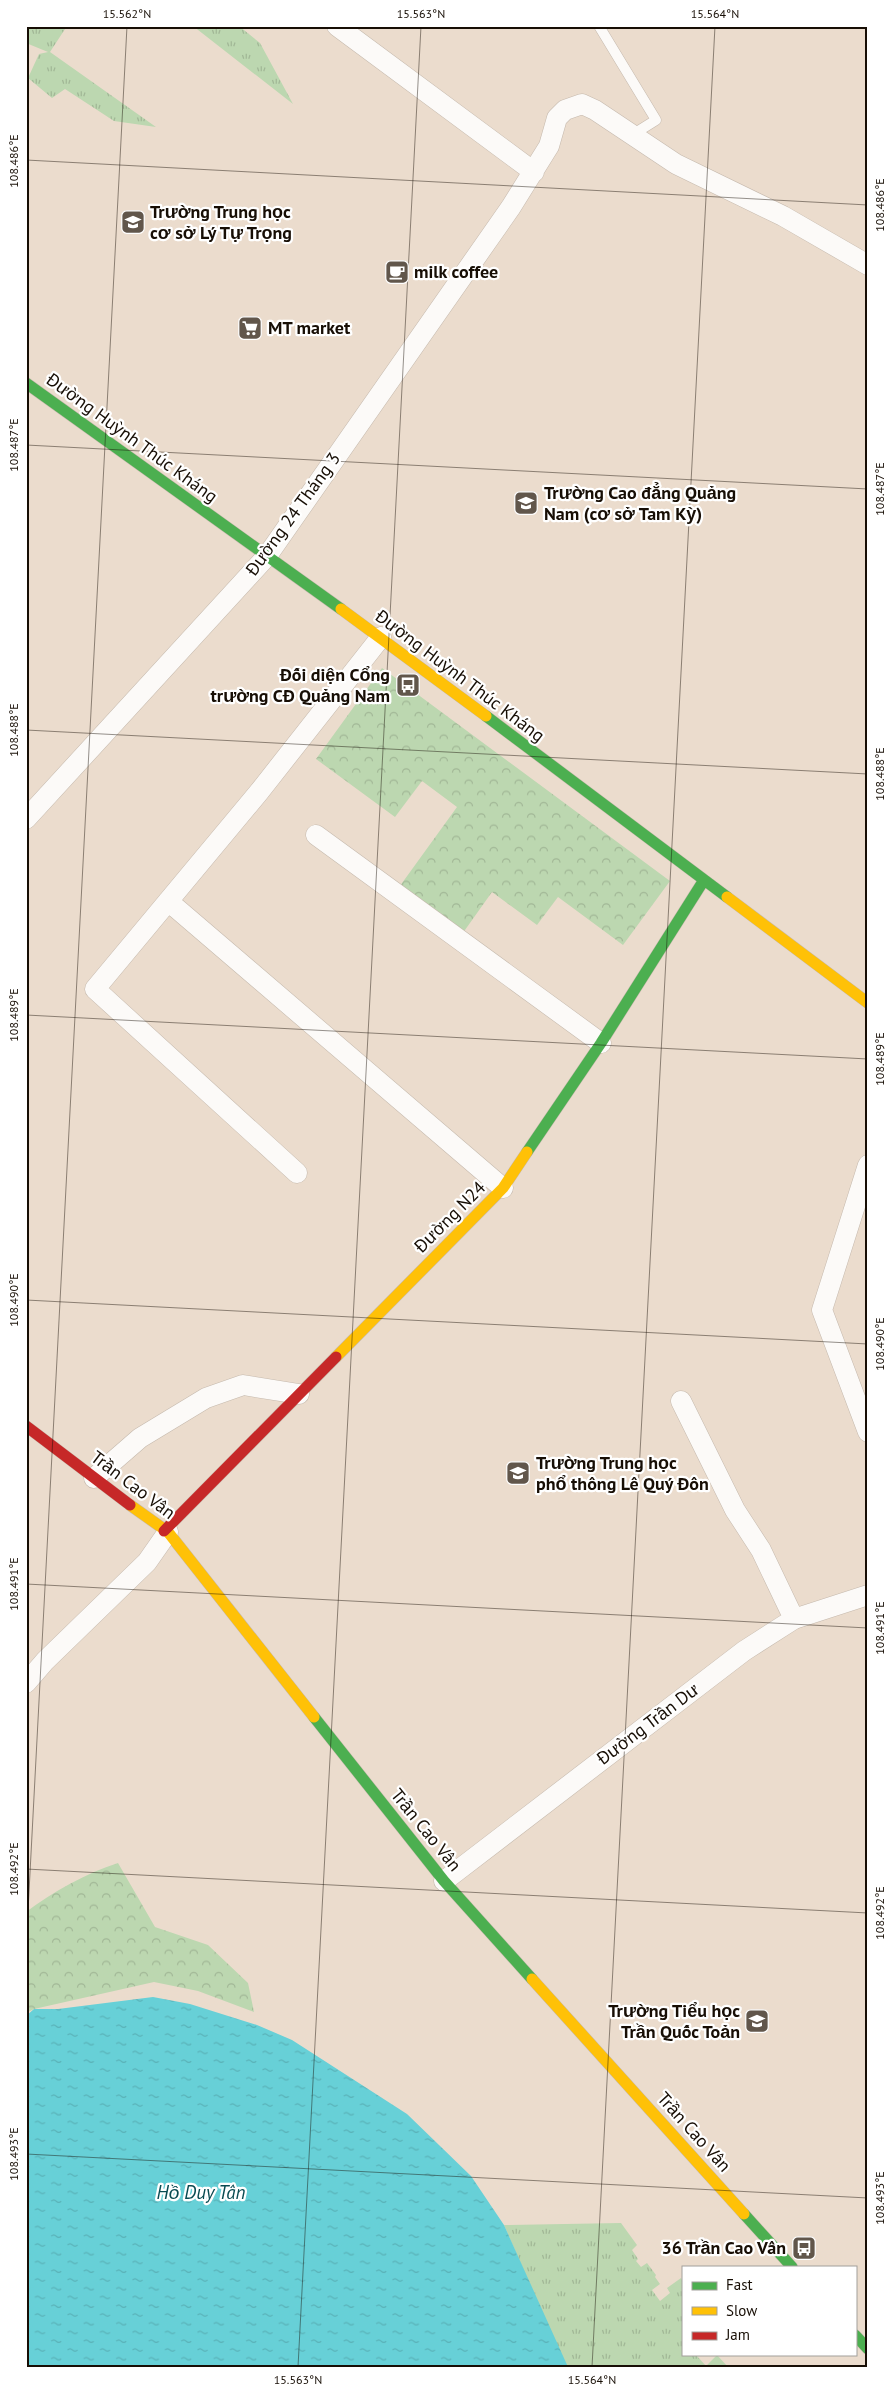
<svg xmlns="http://www.w3.org/2000/svg" width="894" height="2393" font-family="'PT Sans',sans-serif">
<style>
.grass{fill:url(#grass-tufts)}
.forest{fill:url(#forest-crowns)}
.water{fill:url(#water-ripples)}
.lines{fill:none;stroke-linecap:round;stroke-linejoin:round}
.lane-casing{stroke:#c5b9ad;stroke-width:11}
.street-casing{stroke:#c5b9ad;stroke-width:21}
.fast-casing{stroke:#c5b9ad;stroke-width:12}
.slow-casing{stroke:#c5b9ad;stroke-width:12}
.jam-casing{stroke:#c5b9ad;stroke-width:12}
.lane{stroke:#fcfaf8;stroke-width:10}
.street{stroke:#fcfaf8;stroke-width:20}
.fast{stroke:#4caf50;stroke-width:11}
.slow{stroke:#ffc107;stroke-width:11}
.jam{stroke:#c62828;stroke-width:11}
.ticks{fill:none;stroke:#170e05;stroke-width:1;stroke-opacity:0.45}
.labels{text-anchor:middle;stroke-width:4.5;stroke-linejoin:round;paint-order:stroke}
.poi-label{font-size:18px;font-weight:bold;fill:#170e05;stroke:#fff;text-anchor:start}
.street-label{font-size:18px;fill:#170e05;stroke:#fff}
.water-label{font-size:19px;font-style:italic;fill:#094b52;stroke:#fff}
.neatline{fill:none;stroke:#170e05;stroke-width:2}
.ticks-label{font-size:12px;text-anchor:middle;fill:#170e05}
</style>
<defs>
<pattern id="grass-tufts" width="24" height="20" patternUnits="userSpaceOnUse" patternTransform="scale(1.25)"><rect width="24" height="20" fill="#bcd7b0"/><path d="M3 7l-1-3M5 7V3M7 7l1-3M15 17l-1-3M17 17v-4M19 17l1-3" fill="none" stroke="#a1b796"/></pattern>
<pattern id="forest-crowns" width="20" height="18" patternUnits="userSpaceOnUse" patternTransform="scale(1.25)"><rect width="20" height="18" fill="#bcd7b0"/><path d="M2 6a3 3 0 1 1 6 0M12 15a3 3 0 1 1 6 0" fill="none" stroke="#a1b796"/></pattern>
<pattern id="water-ripples" width="26" height="14" patternUnits="userSpaceOnUse" patternTransform="scale(1.25)"><rect width="26" height="14" fill="#67d0d7"/><path d="M2 4q2-2 4 0t4 0M15 11q2-2 4 0t4 0" fill="none" stroke="#59b1b7"/></pattern>
</defs>
<rect width="100%" height="100%" fill="#ebdccd"/>
<!-- grass -->
<path class="grass" d="M26,26H67L50,52L156,127L114,121L65,89L52,98L28,78L39,54L48,52L26,43Z
M193,26H239L260,43L293,104Z
M621,2223L637,2245L632,2250L638,2259L636,2261L641,2267L647,2263L656,2275L655,2277L660,2284L652,2290L660,2301L670,2293L667,2288L681,2278L683,2282V2354H699L697,2356L706,2366L717,2355L728,2367H566L504,2225Z"/>
<!-- forest -->
<path class="forest" d="M382,668L670,881L623,945L558,897L537,925L492,892L460,937L397,890L457,807L422,781L395,817L316,759Z
M118,1863L155,1927L208,1945L248,1983L254,2012L198,1991L154,1982L34,2009L26,2013V1912C53,1892 86,1873 118,1863Z"/>
<!-- water -->
<path class="water" d="M153,1997L190,2004L257,2025L292,2040L407,2114L471,2176L504,2225L568,2367H26V2016L34,2009H58Z"/>
<g class="lines">
<!-- lane casing -->
<g class="lane-casing">
<path id="lane" d="M599,26L656,120L632,135"/>
</g>
<!-- street casing -->
<g class="street-casing">
<path id="street" d="M337,26L534,172
M26,819L267,556L511,207L549,146L557,118L565,110L582,104L595,110L676,164L783,216L868,265
M316,835L601,1043
M168,901L503,1188
M868,1165L822,1310L868,1432
M297,1173L95,989L259,792L381,637
M681,1401L735,1510L761,1550L794,1619
M94,1478L140,1438L206,1398L243,1385L299,1394
M26,1683L45,1661L147,1562L168,1532
M444,1881L744,1651L794,1619L868,1595"/>
</g>
<!-- fast casing -->
<g class="fast-casing">
<path id="fast" d="M26,383L341,609
M486,716L727,897
M527,1152L601,1043L704,880
M314,1717L444,1881L532,1979
M744,2214L792,2267
M855,2335L868,2349"/>
</g>
<!-- slow casing -->
<g class="slow-casing">
<path id="slow" d="M341,609L486,716
M727,897L868,1003
M336,1357L503,1188L527,1152
M130,1505L168,1532L314,1717
M532,1979L744,2214"/>
</g>
<!-- jam casing -->
<g class="jam-casing">
<path id="jam" d="M26,1426L130,1505
M164,1531L336,1357"/>
</g>
<!-- lane -->
<use href="#lane" class="lane"/>
<!-- street -->
<use href="#street" class="street"/>
<!-- fast -->
<use href="#fast" class="fast"/>
<!-- slow -->
<use href="#slow" class="slow"/>
<!-- jam -->
<use href="#jam" class="jam"/>
</g>
<!-- ticks -->
<path class="ticks" d="M26,160L868,205M26,445L868,489M26,730L868,774M26,1015L868,1059M26,1300L868,1344M26,1584L868,1628M26,1869L868,1913M26,1949L127,26M26,2154L868,2198M298,2367L421,26M592,2367L715,26"/>
<!-- icons -->
<defs>
<g id="school-square" transform="scale(1.25)"><rect x="-9" y="-9" width="18" height="18" rx="4" fill="#61564b" stroke="#fff"/><path d="M0-5L7-2L0 1L-7-2ZM-4 1L0 2.5L4 1V4Q0 6-4 4Z" fill="#fff"/></g>
<g id="cafe-square" transform="scale(1.25)"><rect x="-9" y="-9" width="18" height="18" rx="4" fill="#61564b" stroke="#fff"/><path d="M-5.5-4.5H6V0H3Q3 3.5 0 3.5H-2.5Q-5.5 3.5-5.5 0ZM3-3.2v2h1.7v-2ZM-6 4.5H4V6H-6Z" fill="#fff"/></g>
<g id="supermarket-square" transform="scale(1.25)"><rect x="-9" y="-9" width="18" height="18" rx="4" fill="#61564b" stroke="#fff"/><path d="M-6-5.5h2.5l.6 2H6L4.5 2H-2.5L-4.4-4H-6ZM-1.5 3.2a1.3 1.3 0 1 0 .1 0ZM3 3.2a1.3 1.3 0 1 0 .1 0Z" fill="#fff"/></g>
<g id="university-square" transform="scale(1.25)"><rect x="-9" y="-9" width="18" height="18" rx="4" fill="#61564b" stroke="#fff"/><path d="M0-5L7-2L0 1L-7-2ZM-4 1L0 2.5L4 1V4Q0 6-4 4Z" fill="#fff"/></g>
<g id="bus-square" transform="scale(1.25)"><rect x="-9" y="-9" width="18" height="18" rx="4" fill="#61564b" stroke="#fff"/><path d="M-5-6H5V4H4V6H2V4H-2V6H-4V4H-5ZM-3.5-4V0h7V-4ZM-3.5 1.2v1.5H-2V1.2ZM2 1.2v1.5H3.5V1.2Z" fill="#fff"/></g>
</defs>
<g fill-rule="evenodd">
<use href="#school-square" x="133" y="222"/>
<use href="#cafe-square" x="397" y="272"/>
<use href="#supermarket-square" x="250" y="328"/>
<use href="#university-square" x="526" y="503"/>
<use href="#bus-square" x="408" y="685"/>
<use href="#school-square" x="518" y="1473"/>
<use href="#school-square" x="757" y="2021"/>
<use href="#bus-square" x="804" y="2248"/>
</g>
<g class="labels">
<!-- poi labels -->
<g class="poi-label">
<text x="150" y="218">Trường Trung học<tspan x="150" dy="21">cơ sở Lý Tự Trọng</tspan></text>
<text x="414" y="278">milk coffee</text>
<text x="268" y="334">MT market</text>
<text x="544" y="499">Trường Cao đẳng Quảng<tspan x="544" dy="21">Nam (cơ sở Tam Kỳ)</tspan></text>
<text x="390" y="681" text-anchor="end">Đối diện Cổng<tspan x="390" dy="21">trường CĐ Quảng Nam</tspan></text>
<text x="536" y="1469">Trường Trung học<tspan x="536" dy="21">phổ thông Lê Quý Đôn</tspan></text>
<text x="740" y="2017" text-anchor="end">Trường Tiểu học<tspan x="740" dy="21">Trần Quốc Toản</tspan></text>
<text x="786" y="2254" text-anchor="end">36 Trần Cao Vân</text>
</g>
<!-- street labels -->
<g class="street-label">
<text transform="translate(132 438) rotate(36)" y="6">Đường Huỳnh Thúc Kháng</text>
<text transform="translate(293 514) rotate(-54)" y="6">Đường 24 Tháng 3</text>
<text transform="translate(460 676) rotate(37)" y="6">Đường Huỳnh Thúc Kháng</text>
<text transform="translate(450 1217) rotate(-45)" y="6">Đường N24</text>
<text transform="translate(133 1485) rotate(37)" y="6">Trần Cao Vân</text>
<text transform="translate(648 1724) rotate(-37)" y="6">Đường Trần Dư</text>
<text transform="translate(426 1830) rotate(51)" y="6">Trần Cao Vân</text>
<text transform="translate(694 2132) rotate(48)" y="6">Trần Cao Vân</text>
</g>
<!-- water labels -->
<g class="water-label">
<text x="201" y="2199">Hồ Duy Tân</text>
</g>
</g>
<!-- border -->
<rect width="894" height="2393" fill="none" stroke="#ffffff" stroke-width="55"/>
<!-- legend -->
<rect x="682" y="2266" width="175" height="90" fill="#ffffff" stroke="#a29f9b"/>
<rect x="692" y="2282" width="25" height="8" fill="#4caf50" stroke="#a29f9b"/>
<text x="726" y="2290" font-size="15" fill="#170e05">Fast</text>
<rect x="692" y="2307" width="25" height="8" fill="#ffc107" stroke="#a29f9b"/>
<text x="726" y="2316" font-size="15" fill="#170e05">Slow</text>
<rect x="692" y="2332" width="25" height="8" fill="#c62828" stroke="#a29f9b"/>
<text x="726" y="2340" font-size="15" fill="#170e05">Jam</text>
<rect x="28" y="28" width="838" height="2338" class="neatline"/>
<g class="ticks-label">
<text x="127" y="18">15.562°N</text>
<text x="421" y="18">15.563°N</text>
<text x="715" y="18">15.564°N</text>
<text transform="translate(14 161) rotate(-90)" y="4">108.486°E</text>
<text transform="translate(880 205) rotate(-90)" y="4">108.486°E</text>
<text transform="translate(14 445) rotate(-90)" y="4">108.487°E</text>
<text transform="translate(880 489) rotate(-90)" y="4">108.487°E</text>
<text transform="translate(14 730) rotate(-90)" y="4">108.488°E</text>
<text transform="translate(880 774) rotate(-90)" y="4">108.488°E</text>
<text transform="translate(14 1015) rotate(-90)" y="4">108.489°E</text>
<text transform="translate(880 1059) rotate(-90)" y="4">108.489°E</text>
<text transform="translate(14 1300) rotate(-90)" y="4">108.490°E</text>
<text transform="translate(880 1344) rotate(-90)" y="4">108.490°E</text>
<text transform="translate(14 1584) rotate(-90)" y="4">108.491°E</text>
<text transform="translate(880 1628) rotate(-90)" y="4">108.491°E</text>
<text transform="translate(14 1869) rotate(-90)" y="4">108.492°E</text>
<text transform="translate(880 1913) rotate(-90)" y="4">108.492°E</text>
<text transform="translate(14 2154) rotate(-90)" y="4">108.493°E</text>
<text transform="translate(880 2198) rotate(-90)" y="4">108.493°E</text>
<text x="298" y="2384">15.563°N</text>
<text x="592" y="2384">15.564°N</text>
</g>
</svg>
